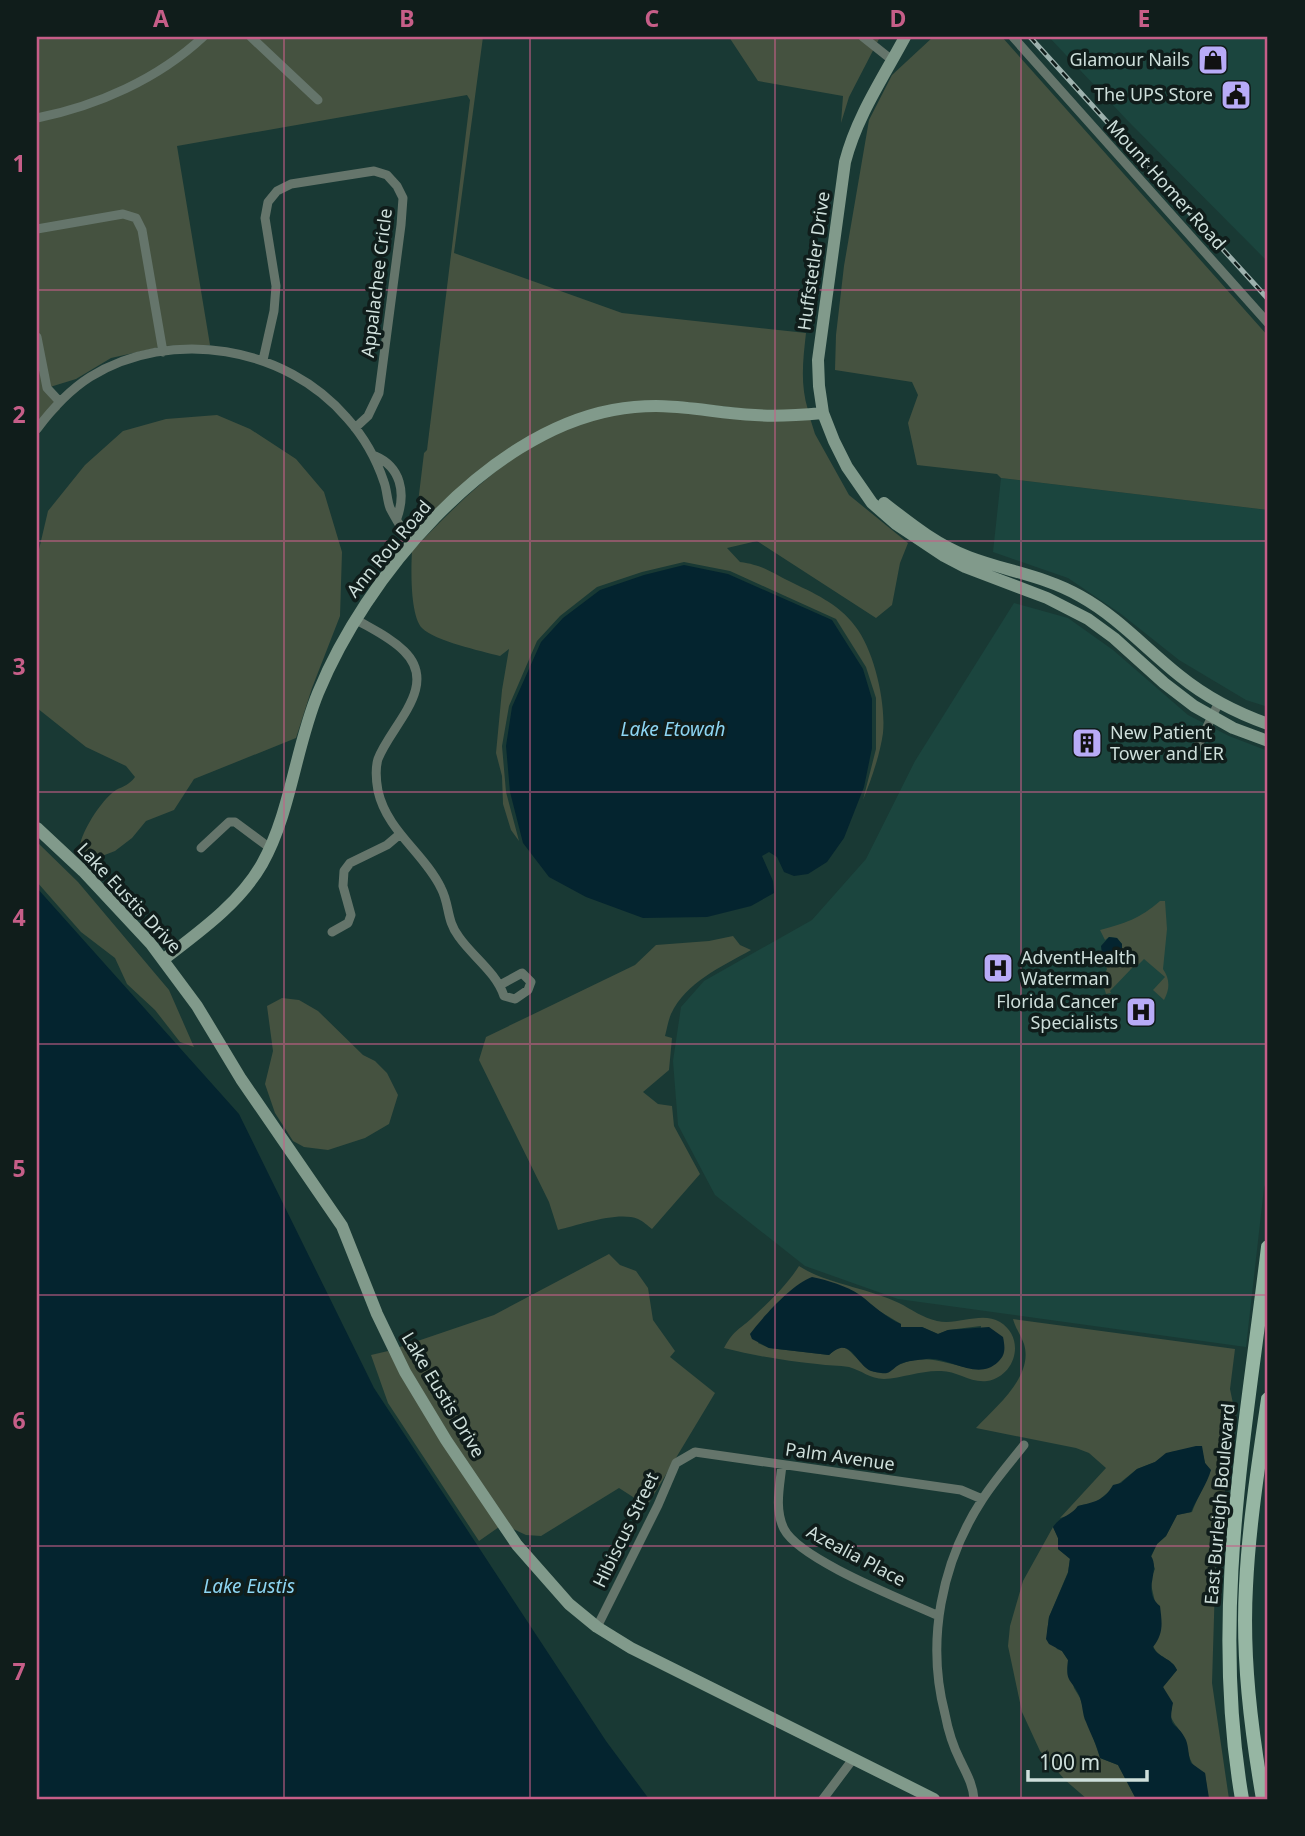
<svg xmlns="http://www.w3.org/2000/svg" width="1305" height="1836" font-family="'Noto Sans',sans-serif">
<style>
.built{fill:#1b453e}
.green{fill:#455240;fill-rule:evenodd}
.water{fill:#04242f}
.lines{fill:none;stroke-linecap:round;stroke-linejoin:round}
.street{stroke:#65756b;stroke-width:9}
.secondary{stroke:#819a8b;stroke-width:12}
.primary{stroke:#96b6a3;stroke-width:14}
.rail-casing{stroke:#9cb1ad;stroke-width:5}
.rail{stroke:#101d1b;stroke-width:2.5;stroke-dasharray:8;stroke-linecap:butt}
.grid{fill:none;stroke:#c65e88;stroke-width:2;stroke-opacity:0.55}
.labels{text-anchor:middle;stroke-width:7;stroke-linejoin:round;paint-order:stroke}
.poi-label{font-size:18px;fill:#cedfdb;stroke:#101d1b;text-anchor:end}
.street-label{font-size:18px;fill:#cedfdb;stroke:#101d1b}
.water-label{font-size:19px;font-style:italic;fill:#8dd5f2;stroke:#101d1b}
.neatline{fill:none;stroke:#c65e88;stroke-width:2.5}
.grid-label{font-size:23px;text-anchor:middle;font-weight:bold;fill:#c65e88}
</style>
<rect width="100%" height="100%" fill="#193934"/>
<!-- built -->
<path class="built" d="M1049,37H1268V266L1267,261L1127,120Z
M1001,478L1268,510V707L1246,700L1179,660L1121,614L1068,578L993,552Z
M1014,603L1068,618L1113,650L1188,715L1229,736L1268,751V1176L1264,1188L1246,1347L898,1299L805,1266L715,1195L678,1125L673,1061L681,1007L704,981L812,920L866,859L915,761Z"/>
<!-- green -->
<path class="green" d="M37,37H483L454,253L622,313L806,333C803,360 800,384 808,410L772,412L673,401L554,424L502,454L414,536L424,453L427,450L470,100L467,95L177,146L210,345L165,346L111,358L76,379L50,387L60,409L37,430Z
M729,37H880L849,97L841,123L843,96L758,81Z
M933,37H1002L1268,336V510L1001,478L997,474L917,465L908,423L918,395L912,382L835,370L836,335L844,266L869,120L892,75Z
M646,410L810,418L815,434L849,495L908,543L900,563L892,605L876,618L757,541L727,548L740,562C762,565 769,571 789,581C813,593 838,603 855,626C874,650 886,702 883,733C880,755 871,780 863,800L876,749V698L866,667L836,619L730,571L684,562L642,572L597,587L560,616L537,641L509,706L502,746L506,792L519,841L511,830L503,804L502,776L496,753L502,690L509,649L500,656C481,651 435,641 422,628C410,615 411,569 412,551C463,498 515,444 587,420C606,414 627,413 646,410Z
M217,415L250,429L296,459L324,492L342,552L340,616L312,688L296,738L194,779L174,810L146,821L132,838L115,851L102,856L87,857L79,853C78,836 101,800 116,790C124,786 129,785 135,777L126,766L86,747L37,708V558L48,511L85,465L123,431L166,419Z
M37,842L78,882L169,990L194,1047L180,1042L155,1010L127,984L115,958L81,932L37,882Z
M1160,901H1165L1167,929L1163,969C1170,979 1170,989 1164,1000L1153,990L1165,977L1144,959L1135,968L1133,967L1110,991L1111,993L1106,994L1102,981L1107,969L1101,954L1104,952L1108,956L1117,955L1122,950V944L1117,938L1109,937L1105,940L1100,930C1126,923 1139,919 1160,901Z
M733,936L740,945L751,950C721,967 686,982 671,1014C668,1021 667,1029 665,1036L672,1038L669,1070L643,1092L658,1104L672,1106L674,1126L700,1174L652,1229C648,1226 643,1221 638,1219C618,1211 579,1225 558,1230L549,1202L479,1060L486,1037L635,965L656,945L709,941Z
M282,998L299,1000L318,1011L363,1055L375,1061L387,1073L398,1095L389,1124L365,1138L328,1150L304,1147L293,1141L275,1113L265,1084L273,1051L267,1006Z
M609,1254L620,1265L636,1271L648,1288L653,1320L675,1351L670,1357L715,1393L647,1506L619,1488L541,1536L526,1535L511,1528L450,1438L397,1348L494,1315Z
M799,1266C824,1283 871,1289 899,1303C911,1309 923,1318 937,1321C957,1326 981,1311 1000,1322C1026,1338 1016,1376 987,1381C970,1383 957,1371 941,1371C922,1370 903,1378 884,1379C870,1379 861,1370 849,1367C839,1365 828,1366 817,1364C786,1361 755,1356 724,1348C735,1328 740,1330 754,1316C770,1301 787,1285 799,1266ZM787,1296H860L866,1303L901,1324L900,1327H922L938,1334L948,1330L981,1326L976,1369C940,1364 920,1348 886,1373C878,1370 867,1367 860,1361C849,1352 845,1339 829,1355L769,1348L758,1343L775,1306Z
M1013,1319L1235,1349L1230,1389L1236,1418L1216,1551L1212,1683L1229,1799H1193L1200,1797L1208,1798L1205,1773C1185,1765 1191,1750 1182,1734C1178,1727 1173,1723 1170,1715L1172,1708L1163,1687L1177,1670C1172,1658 1158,1658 1153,1646L1155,1602L1150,1580L1155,1569L1151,1557L1157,1544L1166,1536L1177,1515L1192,1512C1197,1498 1207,1482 1210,1470L1205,1463L1201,1447L1171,1452L1155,1462L1137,1469L1095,1503L1078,1506L1071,1515L1060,1518L1106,1468L1089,1453L1076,1448L976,1428C995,1407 1034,1377 1024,1344C1021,1336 1015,1327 1013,1319Z
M388,1351L499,1527L479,1541L388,1403L371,1355Z
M1053,1527L1058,1538V1549L1070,1558L1068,1572L1049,1617L1047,1633L1057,1649L1062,1651L1068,1660L1074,1688L1080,1698L1100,1758L1118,1765L1136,1799H1087L1065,1780L1040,1751L1022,1712L1008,1646L1010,1626L1023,1581Z"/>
<!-- water -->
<path class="water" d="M684,565L728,574L832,620L863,669L872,699V748L864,787L844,838L827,862L808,874L794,876L784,872L777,857L769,852L762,856L773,881L774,893L751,906L707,917L643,918L586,897L549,877L523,843L510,792L506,746L512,707L541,642L563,618L600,590L644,575Z
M37,888L239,1114L374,1388L606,1741L649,1799H37Z
M1109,937L1117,938L1122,944V950L1117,955L1108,956L1104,952L1102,954L1101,946Z
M812,1277C827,1280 847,1286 860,1295C873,1305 886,1318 901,1324V1327H922L938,1334L948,1330L989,1327L1003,1337C1005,1347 1006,1355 998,1362C977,1382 949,1356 926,1359C918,1360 907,1361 900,1364C896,1366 891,1372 887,1373C884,1374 874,1372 871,1371C855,1364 851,1334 829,1355L769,1348L752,1339L750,1334C763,1317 792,1284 812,1277Z
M1196,1446H1202L1205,1463L1211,1470C1207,1484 1197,1498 1191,1512L1177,1515L1166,1536L1157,1544L1151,1556C1161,1571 1141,1591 1160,1606C1162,1623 1164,1633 1153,1647C1158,1658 1172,1658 1177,1670L1163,1687L1173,1703C1167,1731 1177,1720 1186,1740C1189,1748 1188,1756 1191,1763L1205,1773L1209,1798L1200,1797L1193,1799H1136L1118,1765L1100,1758C1097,1745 1091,1735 1086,1722C1082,1714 1083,1704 1079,1695C1071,1678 1065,1683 1068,1660L1062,1651L1049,1644L1046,1639L1049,1617L1068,1573L1070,1559L1058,1549V1538L1053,1527C1060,1516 1071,1516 1078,1506C1094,1502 1104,1501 1113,1485L1121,1483L1137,1469L1155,1462L1166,1453Z"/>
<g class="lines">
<!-- street -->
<path class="street" d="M251,37L318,100
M863,37L892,60
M1013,37L1268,323
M37,118C97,106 158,79 203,37
M37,229L123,214L136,218L142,230L163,352
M37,337L47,388L60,402
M263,360L274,311L276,286L265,218L268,202L277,191L291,184L374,171L387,175L397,186L403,198L401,225L379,393L368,416L355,428
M37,429C52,409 68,391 90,377C171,327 286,346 347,418C364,437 376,458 384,482C387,490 387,500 390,508C396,520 405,533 411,545
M375,456C401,467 406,493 397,518
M355,619C372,629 390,637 404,651C440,686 391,725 378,759C375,769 376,780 378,791C387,831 424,853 441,888C450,905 446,920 459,937C473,957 496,972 504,996L515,999L528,990L531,982L522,973L500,985
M1193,756L1219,702
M201,848L229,822H235L270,848
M332,932L348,923L351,915L343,886L344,871L350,863L387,845L400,834
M782,1465C780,1485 774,1509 784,1529C800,1560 904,1600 939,1616
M597,1627L658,1505L676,1463L695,1452L961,1490L982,1499
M823,1799L853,1759
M974,1799C973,1784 966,1773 960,1760C953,1746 948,1730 945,1714C926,1642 941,1563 982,1500C994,1481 1010,1463 1024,1445"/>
<!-- secondary -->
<path class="secondary" d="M905,37C883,78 857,116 845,162L818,360L819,386L823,413L834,441L847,467L872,503L896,524L944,556L965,567L1047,598L1088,619L1114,638L1164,683L1194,706L1233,728L1268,741
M884,503C911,524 937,545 969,557C1006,571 1045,576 1080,596C1118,617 1146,649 1180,676C1206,697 1237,713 1268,724
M37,828L83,871L151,944L197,1006L241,1079L342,1226L377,1314L405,1372L446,1440L517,1545L569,1604L597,1627L631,1648L934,1799
M164,959C199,932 239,904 262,864C291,812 295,749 318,693C365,578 485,434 613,410C668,400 702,412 755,415C778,417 801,415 823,413"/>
<!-- primary -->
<path class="primary" d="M1242,1799C1210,1614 1246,1431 1268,1247
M1263,1799C1251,1729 1242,1657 1246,1586C1249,1523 1259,1461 1268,1399"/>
<!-- rail casing -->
<g class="rail-casing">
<path id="rail" d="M1030,37L1268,299"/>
</g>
<!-- rail -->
<use href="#rail" class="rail"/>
</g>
<!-- grid -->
<path class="grid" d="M284,37V1799M530,37V1799M775,37V1799M1021,37V1799M37,290H1268M37,541H1268M37,792H1268M37,1044H1268M37,1295H1268M37,1546H1268"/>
<!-- icons -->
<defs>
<g id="shop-square" transform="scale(1.575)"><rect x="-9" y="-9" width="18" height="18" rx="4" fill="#b8abf7" stroke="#101d1b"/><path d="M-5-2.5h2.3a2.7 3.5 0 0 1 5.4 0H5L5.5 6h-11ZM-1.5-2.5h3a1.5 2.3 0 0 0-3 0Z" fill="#111"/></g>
<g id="civic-square" transform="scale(1.575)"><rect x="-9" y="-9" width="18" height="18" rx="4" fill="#b8abf7" stroke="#101d1b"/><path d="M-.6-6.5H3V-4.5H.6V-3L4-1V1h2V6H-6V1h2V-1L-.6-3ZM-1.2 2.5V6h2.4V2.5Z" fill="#111"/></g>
<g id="building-square" transform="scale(1.575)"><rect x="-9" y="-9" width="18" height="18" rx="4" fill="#b8abf7" stroke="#101d1b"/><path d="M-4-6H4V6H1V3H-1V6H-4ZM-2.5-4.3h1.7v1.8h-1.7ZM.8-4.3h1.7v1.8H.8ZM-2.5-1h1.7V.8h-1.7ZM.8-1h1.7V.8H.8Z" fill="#111"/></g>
<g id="hospital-square" transform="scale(1.575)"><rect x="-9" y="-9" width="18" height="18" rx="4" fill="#b8abf7" stroke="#101d1b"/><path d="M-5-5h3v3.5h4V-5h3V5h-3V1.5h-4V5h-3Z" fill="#111"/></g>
</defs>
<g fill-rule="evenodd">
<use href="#shop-square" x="1213" y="60"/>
<use href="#civic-square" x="1236" y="95"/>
<use href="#building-square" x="1087" y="743"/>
<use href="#hospital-square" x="998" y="968"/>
<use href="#hospital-square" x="1141" y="1012"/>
</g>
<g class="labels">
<!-- poi labels -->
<g class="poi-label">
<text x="1190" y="66">Glamour Nails</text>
<text x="1213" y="101">The UPS Store</text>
<text x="1110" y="739" text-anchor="start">New Patient<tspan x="1110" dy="21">Tower and ER</tspan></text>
<text x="1021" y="964" text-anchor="start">AdventHealth<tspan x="1021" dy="21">Waterman</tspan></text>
<text x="1118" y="1008">Florida Cancer<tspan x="1118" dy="21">Specialists</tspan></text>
</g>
<!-- street labels -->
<g class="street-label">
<text transform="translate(1166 185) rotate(48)" y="6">Mount Homer Road</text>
<text transform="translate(814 261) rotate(-82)" y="6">Huffstetler Drive</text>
<text transform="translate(377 283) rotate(-83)" y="6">Appalachee Cricle</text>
<text transform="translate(389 549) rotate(-50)" y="6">Ann Rou Road</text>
<text transform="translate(129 898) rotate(47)" y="6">Lake Eustis Drive</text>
<text transform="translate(443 1395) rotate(59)" y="6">Lake Eustis Drive</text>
<text transform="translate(840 1457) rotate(8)" y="6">Palm Avenue</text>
<text transform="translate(1220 1504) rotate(-85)" y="6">East Burleigh Boulevard</text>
<text transform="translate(626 1530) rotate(-64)" y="6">Hibiscus Street</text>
<text transform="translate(856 1556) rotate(28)" y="6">Azealia Place</text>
</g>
<!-- water labels -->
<g class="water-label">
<text x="673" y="736">Lake Etowah</text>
<text x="249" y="1593">Lake Eustis</text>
</g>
</g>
<!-- border -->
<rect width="1305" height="1836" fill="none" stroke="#101d1b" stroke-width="77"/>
<!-- scale -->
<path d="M1028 1770v10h119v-10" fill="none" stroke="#cedfdb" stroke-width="3.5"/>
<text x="1039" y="1770" font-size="21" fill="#cedfdb" stroke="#101d1b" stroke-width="5" paint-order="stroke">100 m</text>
<rect x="38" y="38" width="1228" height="1760" class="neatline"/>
<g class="grid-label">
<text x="161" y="27">A</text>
<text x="407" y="27">B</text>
<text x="652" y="27">C</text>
<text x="898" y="27">D</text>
<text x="1144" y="27">E</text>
<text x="19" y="172">1</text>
<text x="19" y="423">2</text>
<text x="19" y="675">3</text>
<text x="19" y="926">4</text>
<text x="19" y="1177">5</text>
<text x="19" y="1429">6</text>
<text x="19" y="1680">7</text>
</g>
</svg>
